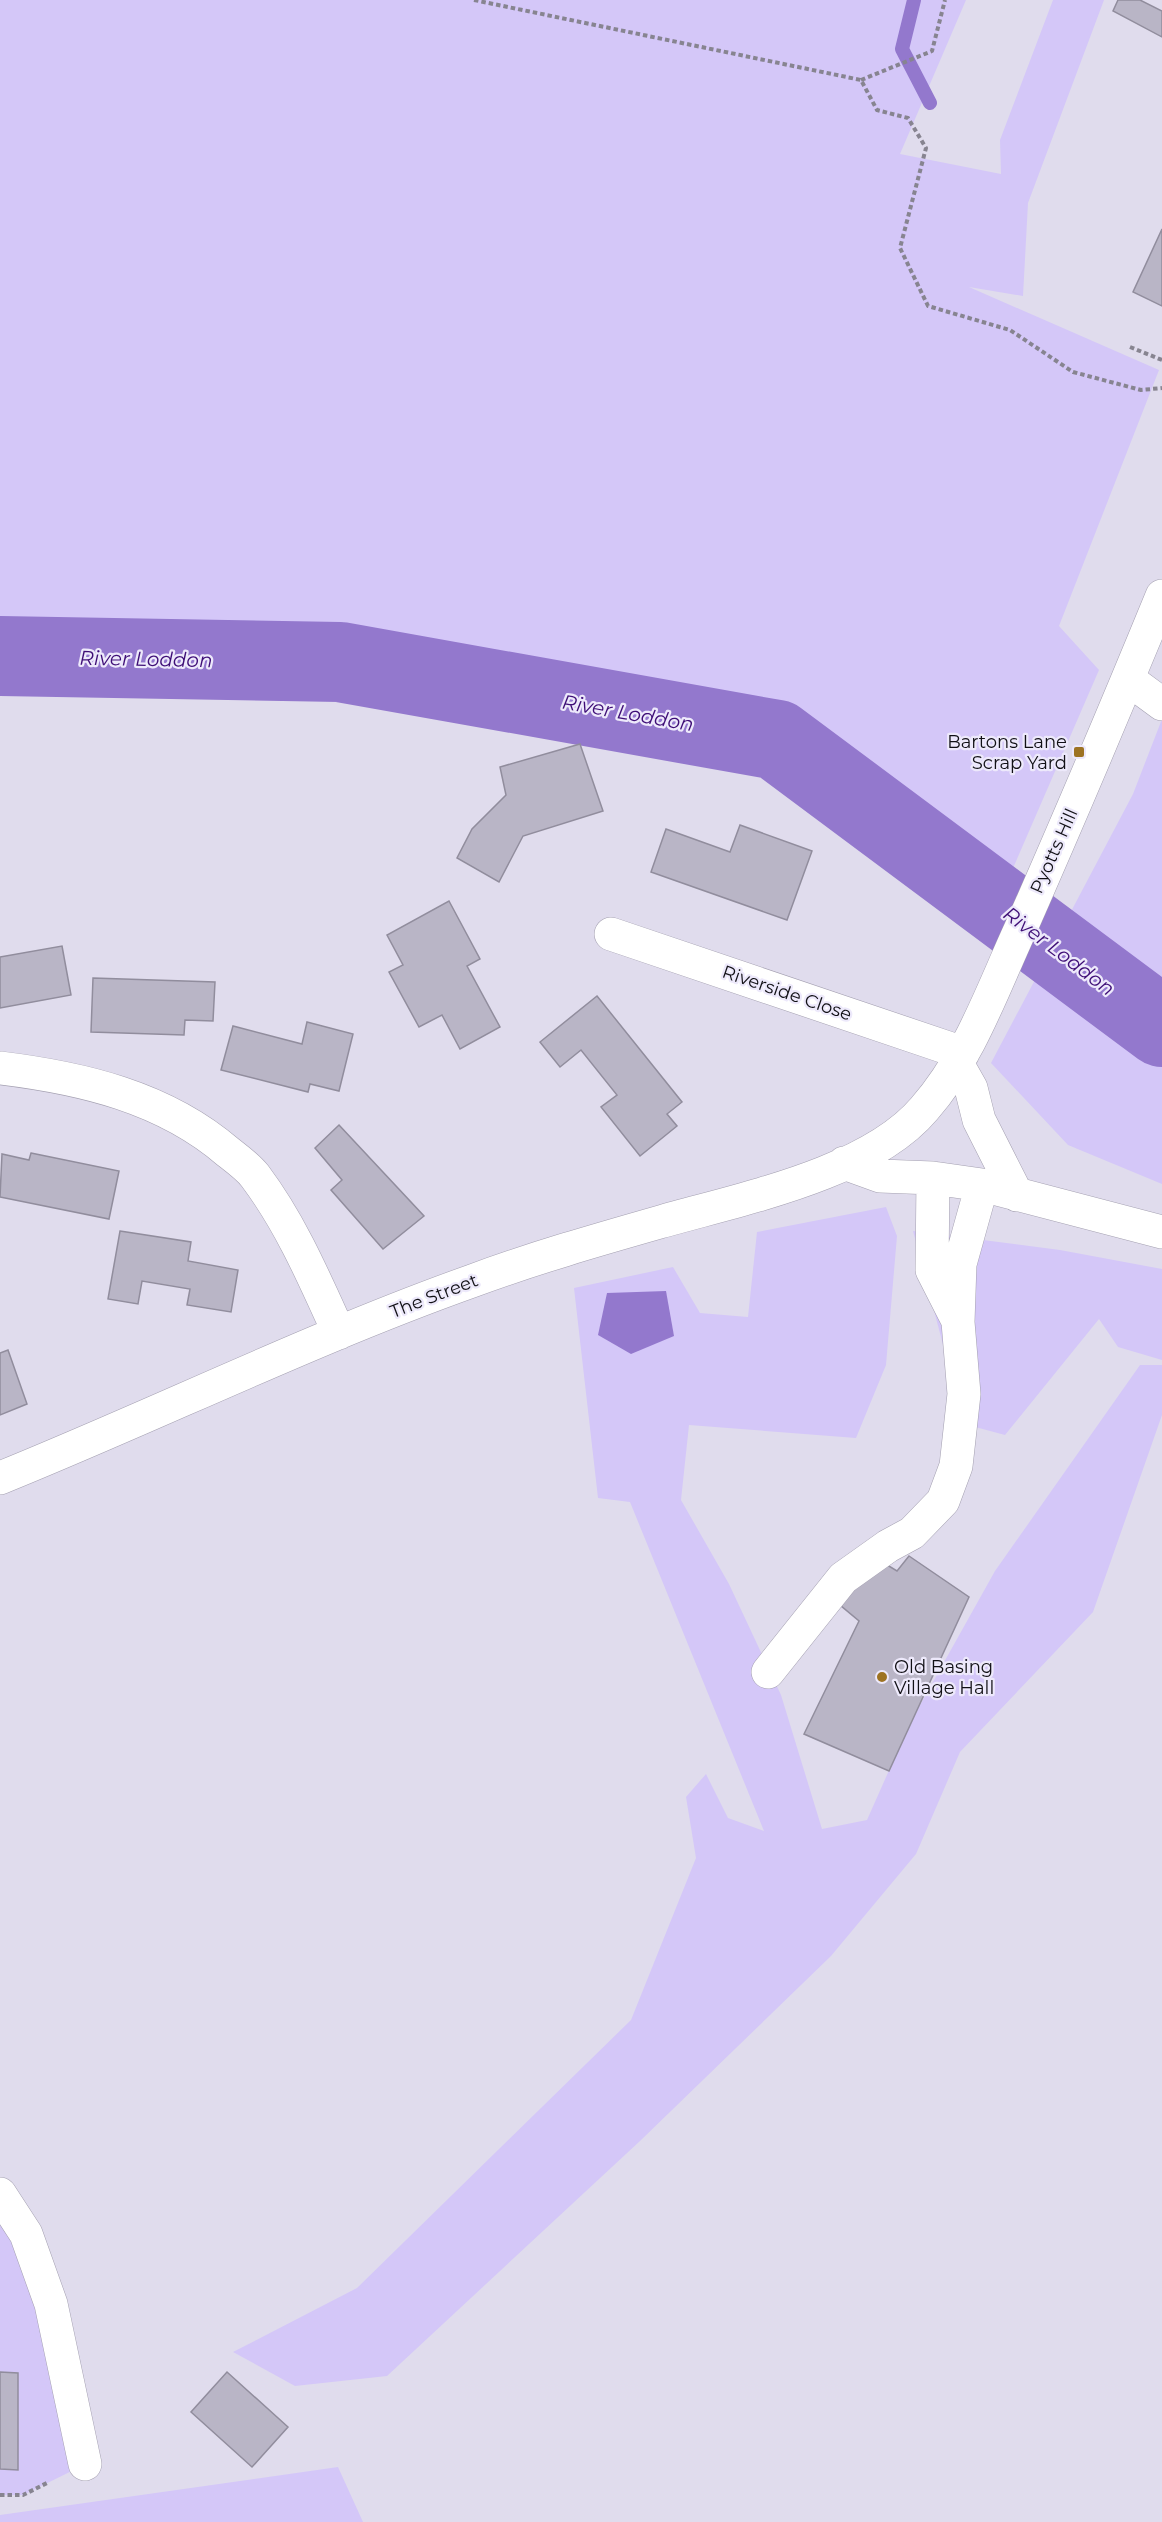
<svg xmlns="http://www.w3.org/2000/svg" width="1162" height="2522" font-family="Montserrat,sans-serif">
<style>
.green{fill:#d4c7f8}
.water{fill:#9378cd}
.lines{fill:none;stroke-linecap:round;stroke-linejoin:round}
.stream{stroke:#9378cd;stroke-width:14}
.river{stroke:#9378cd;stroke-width:80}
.building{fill:#b9b5c6;stroke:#918d9d;stroke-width:1.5}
.minor-casing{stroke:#a4a0b1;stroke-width:34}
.path{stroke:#878490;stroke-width:4;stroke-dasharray:4.5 3;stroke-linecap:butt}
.minor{stroke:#fff;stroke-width:33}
.poi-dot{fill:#9d7322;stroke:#ede9fb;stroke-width:2}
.labels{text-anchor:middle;stroke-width:4.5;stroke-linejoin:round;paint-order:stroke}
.poi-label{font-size:18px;fill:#111015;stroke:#ede9fb;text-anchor:end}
.street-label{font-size:18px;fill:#111015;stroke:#ede9fb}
.water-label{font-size:20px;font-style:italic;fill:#3e0e76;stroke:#ede9fb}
</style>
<rect width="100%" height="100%" fill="#e0dced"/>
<!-- green -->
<path class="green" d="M0,0H966L900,154L1001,174L1000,140L1053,0H1104L1028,203L1023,296L969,287L1159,370L1059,626L1099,670L1007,882L779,721L336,640L0,627Z
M1162,719V1184L1068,1145L991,1063L1133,794Z
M886,1207L897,1236L886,1365L856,1438L689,1425L681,1500L729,1584L781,1695L822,1829L867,1820L910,1723L995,1571L1140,1365H1162V1415L1093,1612L960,1752L916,1854L831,1956L640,2141L387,2376L295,2386L233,2352L357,2288L631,2020L696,1858L686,1797L706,1774L728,1818L764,1831L630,1502L598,1498L574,1288L673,1267L700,1313L748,1317L757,1232Z
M913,1231L1060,1250L1162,1269V1360L1118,1347L1099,1319L1005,1435L964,1424Z
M0,2187L86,2464L23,2495H0Z
M338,2467L363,2522H0V2515Z"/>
<!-- water -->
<path class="water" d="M666,1291L674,1336L631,1354L598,1335L607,1293Z"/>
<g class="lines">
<!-- stream -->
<path class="stream" d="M914,0L902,49L930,103"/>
<!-- river -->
<path class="river" d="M0,656L340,662L777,740L1162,1027"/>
</g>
<!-- building -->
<path class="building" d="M1118,0H1140L1162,11V37L1113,11Z
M1162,229V306L1133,292Z
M580,744L603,811L523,836L499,882L457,858L472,829L506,795L500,767Z
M740,825L812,851L787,920L651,872L666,829L730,852Z
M449,901L480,959L467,966L500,1027L460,1049L442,1015L419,1027L389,972L403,965L387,935Z
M62,946L71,995L0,1008V957Z
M93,978L215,982L213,1021L185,1020L184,1035L91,1032Z
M597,996L682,1102L667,1114L677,1126L640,1156L601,1107L617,1095L581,1050L560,1067L540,1042Z
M307,1022L353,1034L339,1091L310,1084L308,1092L221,1070L233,1026L302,1044Z
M339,1125L424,1216L383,1249L331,1190L342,1180L315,1148Z
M31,1153L119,1171L109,1219L0,1197L2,1154L29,1160Z
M120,1231L191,1242L188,1261L238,1270L231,1312L187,1305L190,1289L142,1281L138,1304L108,1299Z
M8,1350L27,1404L0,1415V1353Z
M909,1556L969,1597L889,1771L804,1734L859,1621L840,1605L874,1557L897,1571Z
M0,2372L18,2373V2470L0,2469Z
M227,2372L288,2427L252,2467L191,2412Z"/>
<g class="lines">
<!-- minor casing -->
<g class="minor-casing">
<path id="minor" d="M1128,679L1162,704
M611,934L963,1053
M958,1065L971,1088L979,1120L1017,1195
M0,1068C82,1078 164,1097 228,1152C237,1159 248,1167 255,1176C291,1224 314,1278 339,1333
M844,1163L880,1176L933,1178L982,1185L1162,1232
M933,1178L932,1270L956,1317
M0,1478C158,1414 312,1338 472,1281C534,1258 597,1240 660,1222C740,1199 869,1174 924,1109C969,1058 992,991 1020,930C1069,819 1116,708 1162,596
M768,1672L843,1578L888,1546L912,1533L943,1501L956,1466L964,1394L958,1322L960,1264L982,1185
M0,2194L26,2234L51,2304L85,2464"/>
</g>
<!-- path -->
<path class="path" d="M474,0L861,80L877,110L908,118L926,148L900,248L928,306L1010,330L1073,372L1141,390L1162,388
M861,80L932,51L945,0
M1130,347L1162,360
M0,2495H23L49,2482"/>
<!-- minor -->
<use href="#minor" class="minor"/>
</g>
<!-- markers -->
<g class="poi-dot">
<rect x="1073" y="746" width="12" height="12" rx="3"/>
<circle cx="882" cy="1677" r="6"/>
</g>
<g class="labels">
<!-- poi labels -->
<g class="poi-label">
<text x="1067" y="748">Bartons Lane<tspan x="1067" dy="21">Scrap Yard</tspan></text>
<text x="894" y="1673" text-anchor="start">Old Basing<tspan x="894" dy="21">Village Hall</tspan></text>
</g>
<!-- street labels -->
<g class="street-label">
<text transform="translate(1054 851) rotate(-66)" y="6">Pyotts Hill</text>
<text transform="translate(787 993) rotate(19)" y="6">Riverside Close</text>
<text transform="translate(434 1296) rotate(-21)" y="6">The Street</text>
</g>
<!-- water labels -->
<g class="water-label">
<text transform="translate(146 659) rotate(1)" y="7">River Loddon</text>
<text transform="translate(628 713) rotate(10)" y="7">River Loddon</text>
<text transform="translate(1059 951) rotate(37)" y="7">River Loddon</text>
</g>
</g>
</svg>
